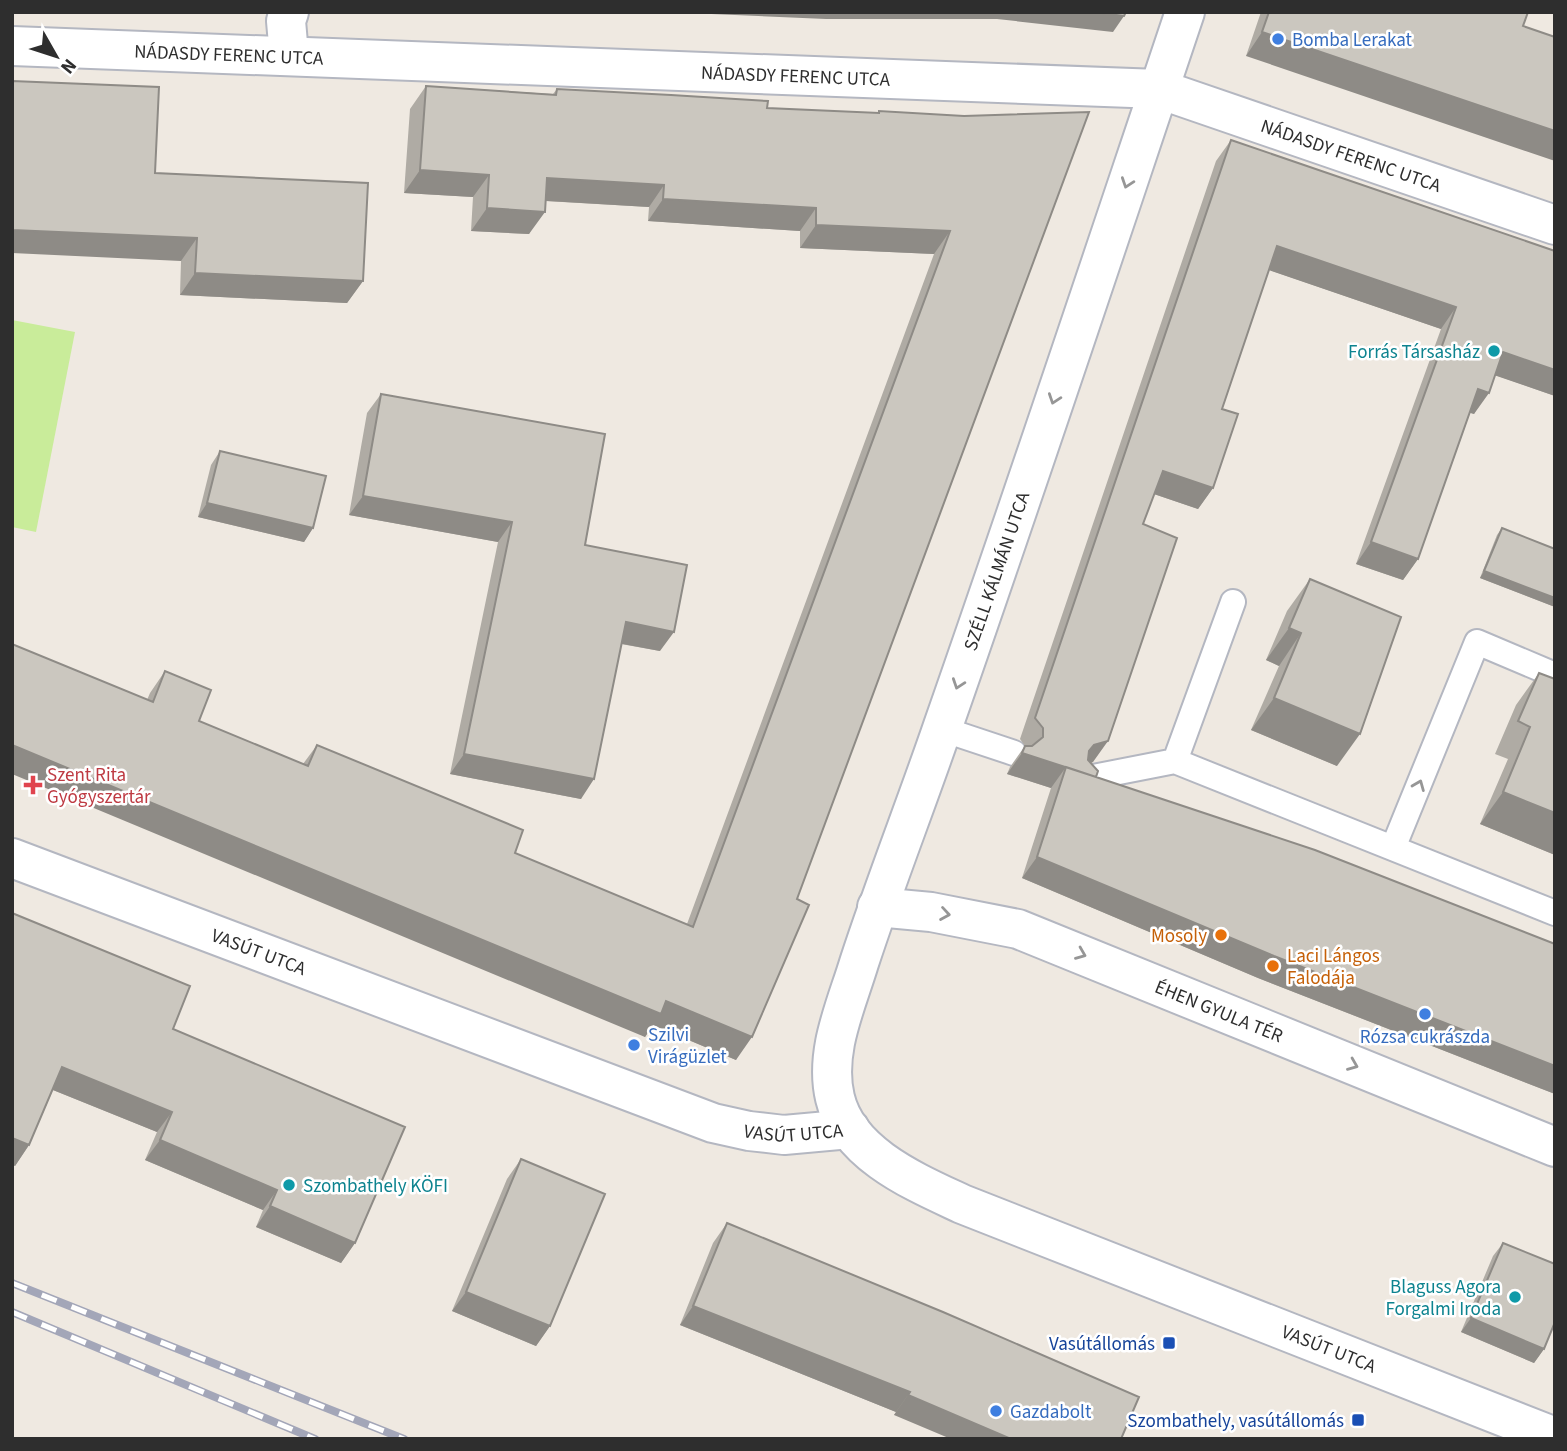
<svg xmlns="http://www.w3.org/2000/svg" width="1567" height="1451" font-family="'Source Sans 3',sans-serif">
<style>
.pitch{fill:#c9ec9a}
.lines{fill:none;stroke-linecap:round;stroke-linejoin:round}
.service-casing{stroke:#b4b7c1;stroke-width:28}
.minor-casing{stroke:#b4b7c1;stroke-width:42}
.tertiary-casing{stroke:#b4b7c1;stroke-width:42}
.service{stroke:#fff;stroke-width:24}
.minor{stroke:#fff;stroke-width:38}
.tertiary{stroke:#fff;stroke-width:38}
.rail-casing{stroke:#a3a6b8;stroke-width:8}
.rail{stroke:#fff;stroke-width:5;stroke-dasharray:16;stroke-linecap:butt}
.wall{fill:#afaba4}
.shaded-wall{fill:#8e8b86}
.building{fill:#cbc7bf;stroke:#8e8b86;stroke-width:2}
.oneway{stroke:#969696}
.shop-dot{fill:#3f7fe0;stroke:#fff;stroke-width:2.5}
.culture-dot{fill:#0f9aa8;stroke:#fff;stroke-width:2.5}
.health-dot{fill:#e0444e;stroke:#fff;stroke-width:2.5}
.food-dot{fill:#e8710a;stroke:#fff;stroke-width:2.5}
.transit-dot{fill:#1a4fb4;stroke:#fff;stroke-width:2.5}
.labels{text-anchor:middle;stroke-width:5;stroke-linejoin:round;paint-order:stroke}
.shop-label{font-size:19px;fill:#366cbe;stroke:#fff;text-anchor:start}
.street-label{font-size:19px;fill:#2e2e2e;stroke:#fff}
.culture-label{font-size:19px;fill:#0d838f;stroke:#fff;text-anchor:end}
.health-label{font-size:19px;fill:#be3a42;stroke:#fff;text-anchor:start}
.food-label{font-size:19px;fill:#c56008;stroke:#fff;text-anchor:end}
.transit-label{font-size:19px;fill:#164399;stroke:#fff;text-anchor:end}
</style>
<rect width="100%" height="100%" fill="#efe9e1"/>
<!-- pitch -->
<path class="pitch" d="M12,320L75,332L36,532L12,527Z"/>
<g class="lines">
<!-- service casing -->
<g class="service-casing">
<path id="service" d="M942,729L1014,753
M1175,761L1233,602
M1088,778L1175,761L1555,913
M1393,848L1477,642L1555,675"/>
</g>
<!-- minor casing -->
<g class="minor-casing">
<g id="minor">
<path id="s1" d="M1185,12C1105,250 1026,489 943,726C916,805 885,883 859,963C846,1006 824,1052 835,1098C848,1154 915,1182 962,1204L1555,1437"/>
<path d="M289,55L286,21L289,12"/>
<path id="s2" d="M12,858L713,1123L749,1131L784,1135L850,1129"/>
<path id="s3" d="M877,907L931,912L1018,929L1555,1147"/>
</g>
</g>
<!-- tertiary casing -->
<g class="tertiary-casing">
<g id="tertiary">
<path id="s4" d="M12,46L1159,89L1555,225"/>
</g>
</g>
<!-- service -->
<use href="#service" class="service"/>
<!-- minor -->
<use href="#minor" class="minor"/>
<!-- tertiary -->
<use href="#tertiary" class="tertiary"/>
<!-- rail casing -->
<g class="rail-casing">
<path id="rail" d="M12,1283L404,1439
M12,1312L315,1439"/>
</g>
<!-- rail -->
<use href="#rail" class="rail"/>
</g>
<!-- wall -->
<path class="wall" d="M1261,12H1528L1246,56Z
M426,86L553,94L557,89L767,108L878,113L879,111L964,116L1089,112L736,1060L653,1025L645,1037L147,700L150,693L165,671L199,721L303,764L317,745L515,853L687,924L934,254L800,248V231L648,221L649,207L545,201L529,234L471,231L473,197L404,193L410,109Z
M1231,140L1555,251V396L1495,375L1474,414L1470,413L1418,559L1403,580L1356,564L1441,329L1269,270L1222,409L1213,488L1198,509L1154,494L1143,524L1093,762L1091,763L1095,777L1555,944V1094L1258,978L1022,878L1051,788L1007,774L1010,767L1025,746L1020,739L1216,161Z
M155,173L363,281L347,303L180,295L181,261Z
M381,394L585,545L660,651L621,644L581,799L450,774L498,542L349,515L367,413Z
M220,451L313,528L304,542L198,517L211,465Z
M1502,528L1555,549V607L1480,578L1497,535Z
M1310,579L1337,766L1251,730L1279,666L1266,660L1287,611Z
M1539,673L1555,855L1480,824L1508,759L1495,754L1516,705Z
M12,913L173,1029L355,1243L341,1263L256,1227L263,1210L145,1160L157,1132L53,1090L29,1145L15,1166Z
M521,1159L550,1326L536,1346L452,1311L507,1179Z
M727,1223L1139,1397L894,1415L896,1412L680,1325L713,1243Z
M1503,1243L1544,1349L1534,1363L1461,1332L1493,1256Z"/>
<!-- shaded-wall -->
<path class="shaded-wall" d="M665,12H1094L1124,16L1113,32L997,19H826Z
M1262,32L1555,131V161L1246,56Z
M420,170L489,175L473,197L404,193Z
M547,178L664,185L649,207L531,200Z
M663,199L816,208L800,231L648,221Z
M487,208L545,212L529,234L471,231Z
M816,225L950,231L934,254L800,248Z
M12,230L197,238L181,261L12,253Z
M1277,246L1456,307L1441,329L1263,268Z
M195,273L363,281L347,303L180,295Z
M1503,352L1555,370V396L1488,373Z
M1478,389L1489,393L1474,414L1463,410Z
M1163,471L1213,488L1198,509L1148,492Z
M363,496L512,522L498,542L349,515Z
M207,503L313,528L304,542L198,517Z
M1371,542L1418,559L1403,580L1356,564Z
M1484,571L1555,598V607L1480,578Z
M626,622L674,632L660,651L612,642Z
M1289,628L1301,633L1279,666L1266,660Z
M1274,698L1360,734L1337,766L1251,730Z
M1108,741L1093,762L1079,766L1059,791L1094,745Z
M12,745L666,1001L752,1037L736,1060L653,1025L645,1037L12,774Z
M1022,753L1066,767L1051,788L1007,774Z
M464,754L594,779L581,799L450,774Z
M1503,792L1555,813V855L1480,824Z
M1037,857L1555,1066V1094L1258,978L1022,878Z
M62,1067L172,1112L157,1132L48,1088Z
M12,1138L29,1145L15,1166L12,1165Z
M160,1140L277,1190L263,1210L145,1160Z
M270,1206L355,1243L341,1263L256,1227Z
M466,1292L550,1326L536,1346L452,1311Z
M693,1306L910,1392L896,1412L680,1325Z
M1471,1318L1544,1349L1534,1363L1461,1332Z
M908,1395L1011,1439H951L894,1415Z"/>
<!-- building -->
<path class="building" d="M1094,12H1126L1124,16Z
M1269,12H1528L1523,26L1555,37V131L1262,32Z
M12,81L159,87L155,173L368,183L363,281L195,273L197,238L12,230Z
M426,86L556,95L557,89L671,95L768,101L767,108L879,113V111L964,116L1089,112L797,899L809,905L752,1037L666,1001L661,1014L12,745V644L153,702L165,671L211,690L199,721L308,766L317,745L523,830L515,853L693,927L950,231L816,225V208L663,199L664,185L547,178L545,212L487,208L489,175L420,170Z
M1231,140L1555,251V370L1503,352L1489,393L1478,389L1418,559L1371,542L1456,307L1277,246L1222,409L1238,414L1213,488L1163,471L1143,524L1177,538L1108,741L1094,745L1089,751L1088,760L1098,771L1096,777L1022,753L1025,746H1032L1043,737V728L1035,718Z
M381,394L605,434L585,545L687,565L674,632L626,622L594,779L464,754L512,522L363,496Z
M220,451L326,476L313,528L207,503Z
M1502,528L1555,549V598L1484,571Z
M1310,579L1401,617L1360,734L1274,698L1301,633L1289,628Z
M1539,673L1555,679V813L1503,792L1530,727L1518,721Z
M1066,767L1315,850L1555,944V1066L1274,956L1037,857Z
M12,913L190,986L173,1029L405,1127L355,1243L270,1206L277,1190L160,1140L172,1112L62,1067L29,1145L12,1138Z
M521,1159L605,1194L550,1326L466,1292Z
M727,1223L943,1312L1139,1397L1121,1439H1011L908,1395L910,1392L693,1306Z
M1503,1243L1555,1264V1322L1544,1349L1471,1318Z"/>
<!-- one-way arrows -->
<defs><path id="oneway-chevron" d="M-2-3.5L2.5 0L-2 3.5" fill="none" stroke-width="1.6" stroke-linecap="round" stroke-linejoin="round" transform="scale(1.75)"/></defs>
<g class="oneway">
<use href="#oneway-chevron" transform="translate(1127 183) rotate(109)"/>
<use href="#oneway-chevron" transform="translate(1054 399) rotate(109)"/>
<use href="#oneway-chevron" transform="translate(958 684) rotate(109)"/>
<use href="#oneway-chevron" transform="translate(1419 785) rotate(-68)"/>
<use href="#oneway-chevron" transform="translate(945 914) rotate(9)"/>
<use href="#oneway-chevron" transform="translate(1081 954) rotate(22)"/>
<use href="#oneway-chevron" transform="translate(1353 1065) rotate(22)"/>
</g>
<!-- markers -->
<g class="shop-dot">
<circle cx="1278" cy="39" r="7"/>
<circle cx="1425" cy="1014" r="7"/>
<circle cx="634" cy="1045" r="7"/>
<circle cx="996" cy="1411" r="7"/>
</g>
<g class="culture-dot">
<circle cx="1494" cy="351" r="7"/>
<circle cx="289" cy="1185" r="7"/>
<circle cx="1515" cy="1297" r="7"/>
</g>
<path class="health-dot" d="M29.5 774.5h7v7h7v7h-7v7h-7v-7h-7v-7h7z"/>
<g class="food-dot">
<circle cx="1221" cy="935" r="7"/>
<circle cx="1273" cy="966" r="7"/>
</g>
<g class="transit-dot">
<rect x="1162" y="1336" width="14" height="14" rx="3.5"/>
<rect x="1351" y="1413" width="14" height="14" rx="3.5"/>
</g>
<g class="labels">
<!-- shop labels -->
<g class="shop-label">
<text x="1292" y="46">Bomba Lerakat</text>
<text x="648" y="1041">Szilvi<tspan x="648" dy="22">Virágüzlet</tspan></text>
<text x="1425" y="1043" text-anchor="middle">Rózsa cukrászda</text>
<text x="1010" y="1418">Gazdabolt</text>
</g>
<!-- street labels -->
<g class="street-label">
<text dy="7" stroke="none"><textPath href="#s4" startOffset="217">NÁDASDY FERENC UTCA</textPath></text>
<text dy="7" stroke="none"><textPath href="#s4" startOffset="784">NÁDASDY FERENC UTCA</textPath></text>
<text dy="7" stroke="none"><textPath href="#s4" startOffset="1351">NÁDASDY FERENC UTCA</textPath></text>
<text transform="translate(996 571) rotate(-71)" y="7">SZÉLL KÁLMÁN UTCA</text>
<text dy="7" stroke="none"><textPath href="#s2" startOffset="264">VASÚT UTCA</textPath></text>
<text dy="7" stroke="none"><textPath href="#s3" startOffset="360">ÉHEN GYULA TÉR</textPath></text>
<text dy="7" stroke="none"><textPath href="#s2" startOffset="831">VASÚT UTCA</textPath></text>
<text dy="7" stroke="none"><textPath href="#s1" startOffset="1710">VASÚT UTCA</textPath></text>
</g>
<!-- culture labels -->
<g class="culture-label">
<text x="1480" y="358">Forrás Társasház</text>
<text x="303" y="1192" text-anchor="start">Szombathely KÖFI</text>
<text x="1501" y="1293">Blaguss Agora<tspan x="1501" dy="22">Forgalmi Iroda</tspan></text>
</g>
<!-- health labels -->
<g class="health-label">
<text x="47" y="781">Szent Rita<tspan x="47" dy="22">Gyógyszertár</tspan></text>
</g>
<!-- food labels -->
<g class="food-label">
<text x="1207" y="942">Mosoly</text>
<text x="1287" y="962" text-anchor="start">Laci Lángos<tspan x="1287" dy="22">Falodája</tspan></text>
</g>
<!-- transit labels -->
<g class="transit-label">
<text x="1155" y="1350">Vasútállomás</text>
<text x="1344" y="1427">Szombathely, vasútállomás</text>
</g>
</g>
<!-- border -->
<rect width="1567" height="1451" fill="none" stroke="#2e2e2e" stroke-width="28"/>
<!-- north arrow -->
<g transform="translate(56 56) rotate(129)" stroke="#ffffff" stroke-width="5" paint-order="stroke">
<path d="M0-5L12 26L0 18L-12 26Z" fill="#2e2e2e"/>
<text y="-10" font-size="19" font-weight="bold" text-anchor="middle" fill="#2e2e2e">N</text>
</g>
</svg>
